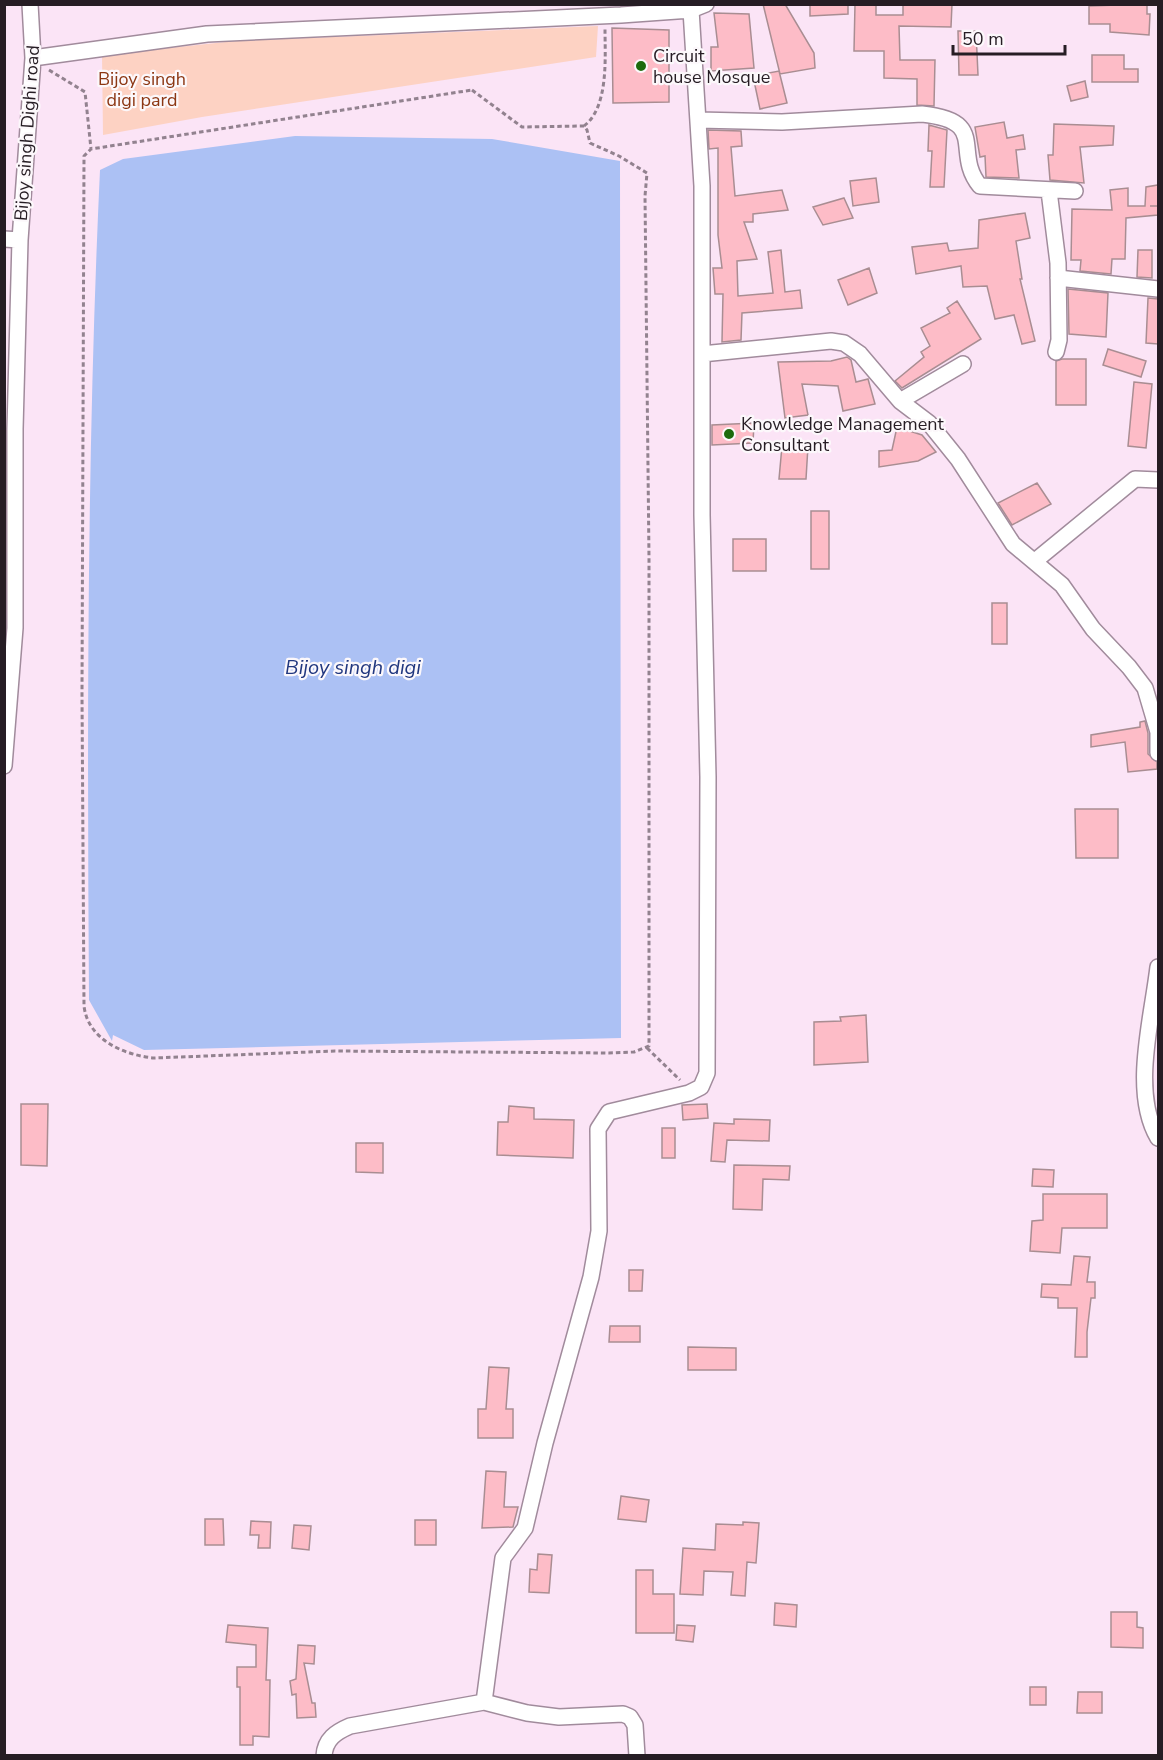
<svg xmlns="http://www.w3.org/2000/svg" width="1163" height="1760" font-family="'Nunito Sans',sans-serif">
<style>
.green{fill:#fdd2c3}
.water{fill:#acc1f4}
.building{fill:#fdbcc7;stroke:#a98d92;stroke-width:1.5}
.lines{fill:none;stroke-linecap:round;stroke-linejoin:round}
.minor-casing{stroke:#a18b9c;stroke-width:18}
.path{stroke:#92828f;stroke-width:3;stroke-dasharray:4.5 3;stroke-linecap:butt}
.minor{stroke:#fff;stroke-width:15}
.poi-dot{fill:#1e6b0d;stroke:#fcf8fb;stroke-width:2}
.labels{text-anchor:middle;stroke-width:4.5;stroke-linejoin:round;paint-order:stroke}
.poi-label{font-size:18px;fill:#261d24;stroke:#fcf8fb;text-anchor:start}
.park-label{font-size:18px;fill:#8c3713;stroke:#fcf8fb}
.street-label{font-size:18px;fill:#261d24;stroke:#fcf8fb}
.water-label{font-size:20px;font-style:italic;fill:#21377f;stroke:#fcf8fb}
</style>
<rect width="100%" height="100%" fill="#fbe4f6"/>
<!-- green -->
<path class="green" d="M598,26L596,57L202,117L103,135L102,55L235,41Z"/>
<!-- water -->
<path class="water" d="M295,136L492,139L620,161L621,1038L144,1050L113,1035L112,1041L89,1000C87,723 87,447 100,170L123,159Z"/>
<!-- building -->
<path class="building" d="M763,4H785L814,53L815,68L780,74Z
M810,4H848V14L810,16Z
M855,4H876V15H903V4H952L951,27L899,26L900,60H935L934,106L917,105V79L884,78V51H854Z
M1147,4V14H1150L1149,35L1110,32V24H1089V6Z
M714,13L749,14L754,68L711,71V47H718Z
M612,28L669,30V102L613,103Z
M958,31H976L978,75H959Z
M1092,55H1124V69H1138V82H1092Z
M779,71L787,103L760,109L753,76Z
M1085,81L1088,97L1071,101L1067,86Z
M1004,122L1007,138L1023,135L1025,149L1016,150L1019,178L986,177L985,156L980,157L975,127Z
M1054,124L1114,126L1113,145L1080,147L1084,183L1050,180L1048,155H1053Z
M929,125L947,130L944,187H930L932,151H928Z
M708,130L741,131L742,146L731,147L735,196L782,190L788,210L753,214V222H744L757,259L737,261L738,296L773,293L768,252L781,250L785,292L800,290L802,308L742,313L741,340L722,342L723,294H715L713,268H722L718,235V148L709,149Z
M876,178L879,202L853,206L850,181Z
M1158,185V206H1150H1158V215L1126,218L1125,259H1112L1111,274L1080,271L1081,260H1071L1072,209L1112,210L1110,190L1128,188V206H1145L1146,187Z
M844,198L853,218L823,225L813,207Z
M1025,213L1030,238L1016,241L1022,279H1020L1035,341L1022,344L1014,315L995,319L987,286L963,287L961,266L916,274L912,247L947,243L949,251L978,248L979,220Z
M1138,250H1152V278L1137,277Z
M869,268L877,293L848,305L838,280Z
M1068,289L1108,293L1106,337L1069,334Z
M1148,298L1158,299V344L1146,343Z
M957,301L981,339L902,388L895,381L924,357L921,352L930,346L921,328L950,313L947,308Z
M1108,349L1146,361L1141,377L1103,365Z
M847,357L851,360L856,382L868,379L875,404L843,411L838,386L802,384L808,415L785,418L778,362L831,361Z
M1062,359H1086V405H1056V361Z
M1134,382L1152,384L1146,448L1128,446Z
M754,423L753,443L712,445V425Z
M897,427L922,435L936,452L918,461L879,467V451L892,450Z
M782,446H808L806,479H779Z
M1037,483L1051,504L1012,525L998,503Z
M811,511H829V569H811Z
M733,539H766V571H733Z
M992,603H1007V644H992Z
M1145,721L1148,733V754L1157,762V769L1128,772L1125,742L1091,747V735L1140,727V722Z
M1075,809H1118V858H1076Z
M866,1015L868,1062L814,1065V1022L841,1021L840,1017Z
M21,1104H48L47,1166L21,1165Z
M707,1104L708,1118L683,1120L682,1105Z
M509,1106L534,1108V1119L574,1120L573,1158L497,1155L498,1122H508Z
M734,1119L770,1120L769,1141L727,1140L725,1162L711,1161L714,1123L734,1124Z
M662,1128H675V1158H662Z
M356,1143H383V1173L356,1172Z
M734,1165L790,1166L789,1180L763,1179L762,1210L733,1209Z
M1033,1169L1054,1170L1053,1187L1032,1186Z
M1043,1194H1107V1228H1062L1060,1253L1030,1251L1032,1221L1043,1220Z
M1074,1256L1090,1257L1087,1282H1095V1298H1091L1087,1332V1357H1075L1077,1308H1058V1298L1041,1297L1042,1284L1071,1285Z
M629,1270H643L642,1291H629Z
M610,1326H640V1342H609Z
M688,1347L736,1348V1370H688Z
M489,1367L509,1368L506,1409H513V1438H478V1409H486Z
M486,1471L506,1472L504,1507H518L513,1527L482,1528Z
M621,1496L649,1500L646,1522L618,1519Z
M205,1519H223L224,1545H205Z
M415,1520H436V1545H415Z
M251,1521L271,1522L270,1548H258L259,1535H250Z
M743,1522L759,1523L756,1563L747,1562L745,1596L731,1595L733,1572L704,1571L703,1595L680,1594L683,1548L715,1550L716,1524L743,1525Z
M294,1525L311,1526L309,1550L292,1548Z
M538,1554L552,1555L549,1593L529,1592L530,1569L537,1570Z
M636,1570H653V1594H674V1633H636Z
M775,1603L797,1605L796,1627L774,1625Z
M1111,1612H1137V1627L1143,1628V1648L1111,1647Z
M228,1625L268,1628L266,1680H270L269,1737L253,1736V1745H240V1687H237V1667H256V1645L226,1642Z
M677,1625L695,1626L693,1642L676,1640Z
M298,1645L315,1646L314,1664L304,1663L312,1703H315L316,1717L297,1718L296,1694L292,1695L290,1681L296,1679Z
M1030,1687H1046V1705H1030Z
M1078,1692H1102V1713H1077Z"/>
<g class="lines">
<!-- minor casing -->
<g class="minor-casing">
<path id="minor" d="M33,58L207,34L621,15L691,10L706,4
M698,120L782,122L922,114C990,121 952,152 980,186L1075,191
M1049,191L1058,263L1059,340L1056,352
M4,239L20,240
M1058,278L1158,289
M702,354L831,341L844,343L860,354L900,401L929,423L958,459L1013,544L1062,585L1093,629L1129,667L1145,688L1158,732V753
M900,401L963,364
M1035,561L1135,479L1158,480
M4,766L15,628V429L20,240L33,58L30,4
M1158,967C1152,1019 1131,1092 1158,1138
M484,1702L503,1558L525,1528L545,1443L591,1277L599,1231L598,1129L609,1112L689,1093L701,1087L707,1073L708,777L702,515V186L691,10
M324,1756C325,1739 336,1732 350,1726L484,1702L527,1713L559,1717L623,1714L630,1717L635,1725L637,1756"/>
</g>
<!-- path -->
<path class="path" d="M49,70L85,92L91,149
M472,90L522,127L584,126L587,130L590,143L619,156L647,173L645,196L649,558V1046L634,1052L609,1053L335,1051L154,1058C124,1055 88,1040 84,1006L82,693L84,156L91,149Z
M584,126C609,107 605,57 605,29
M647,1048L680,1080"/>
<!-- minor -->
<use href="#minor" class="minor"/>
</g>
<!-- markers -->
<g class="poi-dot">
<circle cx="641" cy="66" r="6"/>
<circle cx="729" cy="434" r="6"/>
</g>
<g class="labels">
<!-- poi labels -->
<g class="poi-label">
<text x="653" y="62">Circuit<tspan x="653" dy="21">house Mosque</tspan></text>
<text x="741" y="430">Knowledge Management<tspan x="741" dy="21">Consultant</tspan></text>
</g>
<!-- park labels -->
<g class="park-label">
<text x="142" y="85">Bijoy singh<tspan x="142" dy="21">digi pard</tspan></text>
</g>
<!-- street labels -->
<g class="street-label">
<text transform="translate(27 133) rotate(-86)" y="6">Bijoy singh Dighi road</text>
</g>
<!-- water labels -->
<g class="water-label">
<text x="353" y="674">Bijoy singh digi</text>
</g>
</g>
<!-- border -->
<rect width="1163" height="1760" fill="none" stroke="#261d24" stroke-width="12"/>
<!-- scale -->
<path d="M953 45v9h112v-9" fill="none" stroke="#261d24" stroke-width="3"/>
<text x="962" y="45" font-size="18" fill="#261d24" stroke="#fcf8fb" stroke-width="4.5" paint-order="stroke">50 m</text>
</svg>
